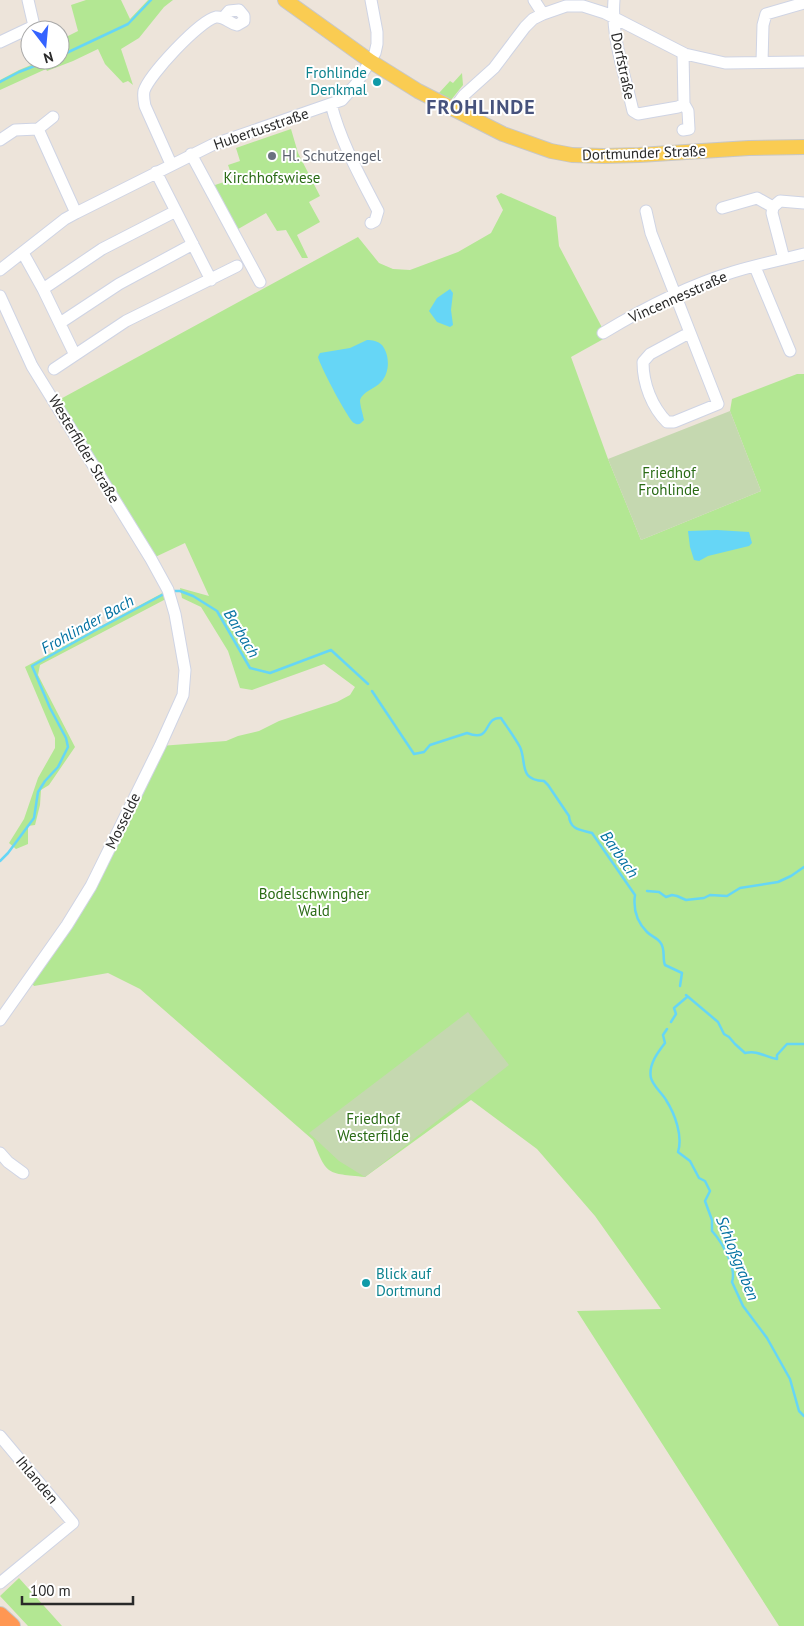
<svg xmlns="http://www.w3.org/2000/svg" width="804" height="1626" font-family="'PT Sans',sans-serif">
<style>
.green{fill:#b3e793}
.cemetery{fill:#c5d8b0}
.water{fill:#66d6f6}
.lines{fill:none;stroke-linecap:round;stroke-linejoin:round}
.stream{stroke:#66d6f6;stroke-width:2.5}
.minor-casing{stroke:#cfd4e4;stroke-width:13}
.major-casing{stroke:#c7c7c7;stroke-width:16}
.highway-casing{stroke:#c7c7c7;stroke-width:18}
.minor{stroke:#fff;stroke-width:11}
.major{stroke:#facc52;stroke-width:14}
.highway{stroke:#ff9753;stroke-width:16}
.culture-dot{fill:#0f9aa8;stroke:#fff;stroke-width:2}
.worship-dot{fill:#6b7280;stroke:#fff;stroke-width:2}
.labels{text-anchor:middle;stroke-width:4;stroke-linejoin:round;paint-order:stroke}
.street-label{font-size:15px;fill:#292929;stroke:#fff}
.culture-label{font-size:15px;fill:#0d838f;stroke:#fff;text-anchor:end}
.worship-label{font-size:15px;fill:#5b616d;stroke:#fff;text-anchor:start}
.park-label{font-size:15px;fill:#2a6b15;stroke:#fff}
.water-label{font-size:16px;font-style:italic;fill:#0472a2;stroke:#fff}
.district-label{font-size:20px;font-weight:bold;letter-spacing:1px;fill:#47537d;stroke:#fff}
</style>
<rect width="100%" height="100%" fill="#ede4da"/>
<!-- green -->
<path class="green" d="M86,0H121L130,19L148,0H173L164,7L139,38L121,49L133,85L128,81L123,83L105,64L98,49L73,61L47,71L46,69L0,90V80L19,70L43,60H60V40L78,31L71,5Z
M462,73L463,85L451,100L439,93L450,81L453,83Z
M291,129L298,153L320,196L309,202L320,222L297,235L308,258H302L286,230L277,231L266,213L233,232L209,187L233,179L228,165L240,161L236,148Z
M501,193L556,217L559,246L607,337L571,357L608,459L641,540L761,491L730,411L732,399L797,374H804V1626H779L577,1311L661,1309L595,1216L537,1149L471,1100L365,1177C327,1173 327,1176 313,1140L140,989L108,973L34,986L31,982L70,927L160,746L226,741L238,736L259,731L279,721L337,702L350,695L355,687L324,664L252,690L240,688L228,651L201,607L182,598L180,588L209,596L185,543L151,559L55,402L358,237L379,263L393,269L410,270L458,252L491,233L503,210L496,196Z
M168,590L164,600L40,665L38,675L75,747L49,785L41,790L40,805L35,825L28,826V844L16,849L9,843L24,819L38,778L55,748V738L25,667Z
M19,1578L62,1626H28L0,1596Z"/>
<!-- cemetery -->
<path class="cemetery" d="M730,411L761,491L641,540L608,459Z
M468,1012L509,1065L365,1177L339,1161L309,1133Z"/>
<!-- water -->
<path class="water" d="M450,289L453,293L451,310L453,325L450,327L437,322L429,311L437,298Z
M367,340C372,340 378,341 382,345C390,355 390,373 381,382C376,388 362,392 360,400C360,406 363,414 364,420C361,423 359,426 354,423C348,419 320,366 318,357L320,353L350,348Z
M717,530L749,532L752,543L749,546L708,556L699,561L694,560L690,547L688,531Z"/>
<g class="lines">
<!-- stream -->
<path class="stream" d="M60,56L128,24L151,0
M0,82L19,72L50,60
M174,591H180L193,596L217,611L250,668L270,673L331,650L368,684
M372,691L414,754L424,752L430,745L467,733C493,743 482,717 501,718C507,727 515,738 520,747C527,762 518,780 544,781L548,785L569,816C570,830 581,830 592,833L635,895C633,909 637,922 647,932C651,936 657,938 660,942C666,949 662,958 665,965L682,973L680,986
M0,861L8,853L34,818L38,792L45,781L58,767L68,747L66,738L50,708L32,666L96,630L164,594
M647,891L659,892L666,897L672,895L677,896L686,900L704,898L710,895L727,896L740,888L778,882L791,876L804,867
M686,995L718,1022L724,1034L729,1037L735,1044L745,1053C759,1050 764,1057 777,1059V1055L787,1044H804
M671,1022L676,1014L674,1008L687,997
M667,1029L663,1035L665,1043C658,1052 648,1065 651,1078C653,1086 662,1093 666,1100C675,1114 683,1136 678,1152L690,1161L699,1178L705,1181L710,1191L705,1201L712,1220V1231C722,1242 737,1268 732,1282L743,1306L767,1338L790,1379L799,1411L804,1416"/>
<!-- minor casing -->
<g class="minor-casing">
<path id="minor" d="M28,0L34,26L38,30
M534,0L543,14
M614,0C611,37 625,75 633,111L638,114L678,107L684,104
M0,42L34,26
M762,62L763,25L766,14L804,3
M331,104C341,143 360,176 378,211L375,221L371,223
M453,110L464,95L494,68L525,27L533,19L543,14L566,6H583L605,13L685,54L725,63L804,62
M38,129L53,117
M683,130L689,129L688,111L684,104L683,53
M0,140L15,130L38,129L76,213
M191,154L260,282
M171,164L145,106C144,101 143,97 144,91C149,75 199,21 216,17C224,16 229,23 237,25L244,21V16L239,10L229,11L223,18
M156,172L211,280
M722,208L757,198L773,207
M646,211L651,233L718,404L674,422H667C652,407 643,384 643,362L650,354L689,333
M23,253L43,289L75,355
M784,259L772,213L773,207L780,201L804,203
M755,267L790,351
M0,270L65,219L76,213L212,145L342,100L356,84L375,53L377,44V32L371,0
M43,289L102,249L176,211
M0,296L32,366L151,559L168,590L175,614L185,670L183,695L160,746L91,886L67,925L0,1020
M60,323L119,284L193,244
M603,333C641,310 690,285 733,272C756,265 780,260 804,254
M54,369L126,321L237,266
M0,1153L8,1162L23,1173
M0,1436L73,1523L0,1583"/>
</g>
<!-- major casing -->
<g class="major-casing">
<path id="major" d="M285,0L370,61L418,91L503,134L551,151L572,155L604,156L639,155L749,148L804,147"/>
</g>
<!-- highway casing -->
<g class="highway-casing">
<path id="highway" d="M0,1615L12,1626"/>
</g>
<!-- minor -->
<use href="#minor" class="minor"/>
<!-- major -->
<use href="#major" class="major"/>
<!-- highway -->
<use href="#highway" class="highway"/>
</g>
<!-- markers -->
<g class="culture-dot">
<circle cx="377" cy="82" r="5"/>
<circle cx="366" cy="1283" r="5"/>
</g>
<circle class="worship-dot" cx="272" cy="156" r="5"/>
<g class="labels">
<!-- street labels -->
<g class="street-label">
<text transform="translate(623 66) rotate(78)" y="5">Dorfstraße</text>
<text transform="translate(261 129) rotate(-19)" y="5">Hubertusstraße</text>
<text transform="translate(644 153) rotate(-2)" y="5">Dortmunder Straße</text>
<text transform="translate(678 297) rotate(-24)" y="5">Vincennesstraße</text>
<text transform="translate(84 449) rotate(59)" y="5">Westerfilder Straße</text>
<text transform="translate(123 821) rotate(-64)" y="5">Mosselde</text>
<text transform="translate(37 1480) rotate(50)" y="5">Ihlanden</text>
</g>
<!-- culture labels -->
<g class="culture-label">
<text x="367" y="78">Frohlinde<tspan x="367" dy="17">Denkmal</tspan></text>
<text x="376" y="1279" text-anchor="start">Blick auf<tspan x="376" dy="17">Dortmund</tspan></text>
</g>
<!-- worship labels -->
<g class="worship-label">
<text x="282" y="161">Hl. Schutzengel</text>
</g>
<!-- park labels -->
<g class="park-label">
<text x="272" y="183">Kirchhofswiese</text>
<text x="669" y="478">Friedhof<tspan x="669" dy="17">Frohlinde</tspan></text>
<text x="314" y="899">Bodelschwingher<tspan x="314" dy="17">Wald</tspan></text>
<text x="373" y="1124">Friedhof<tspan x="373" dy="17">Westerfilde</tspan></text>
</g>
<!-- water labels -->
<g class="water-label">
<text transform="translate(87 624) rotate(-29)" y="6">Frohlinder Bach</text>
<text transform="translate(242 633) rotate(59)" y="6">Barbach</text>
<text transform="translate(620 854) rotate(55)" y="6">Barbach</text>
<text transform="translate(738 1258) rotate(68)" y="6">Schloßgraben</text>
</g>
<!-- district labels -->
<g class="district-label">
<text x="481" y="114">FROHLINDE</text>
</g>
</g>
<!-- north arrow -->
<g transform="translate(45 45) rotate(164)"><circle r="24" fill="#ffffff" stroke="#a9a9a9"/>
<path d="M0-4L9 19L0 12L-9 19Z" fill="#3563ff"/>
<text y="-8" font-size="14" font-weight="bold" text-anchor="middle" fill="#292929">N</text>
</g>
<!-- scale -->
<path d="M22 1596v8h111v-8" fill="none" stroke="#292929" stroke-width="2.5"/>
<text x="30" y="1596" font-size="15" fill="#292929" stroke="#ffffff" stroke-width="4" paint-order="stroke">100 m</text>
</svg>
